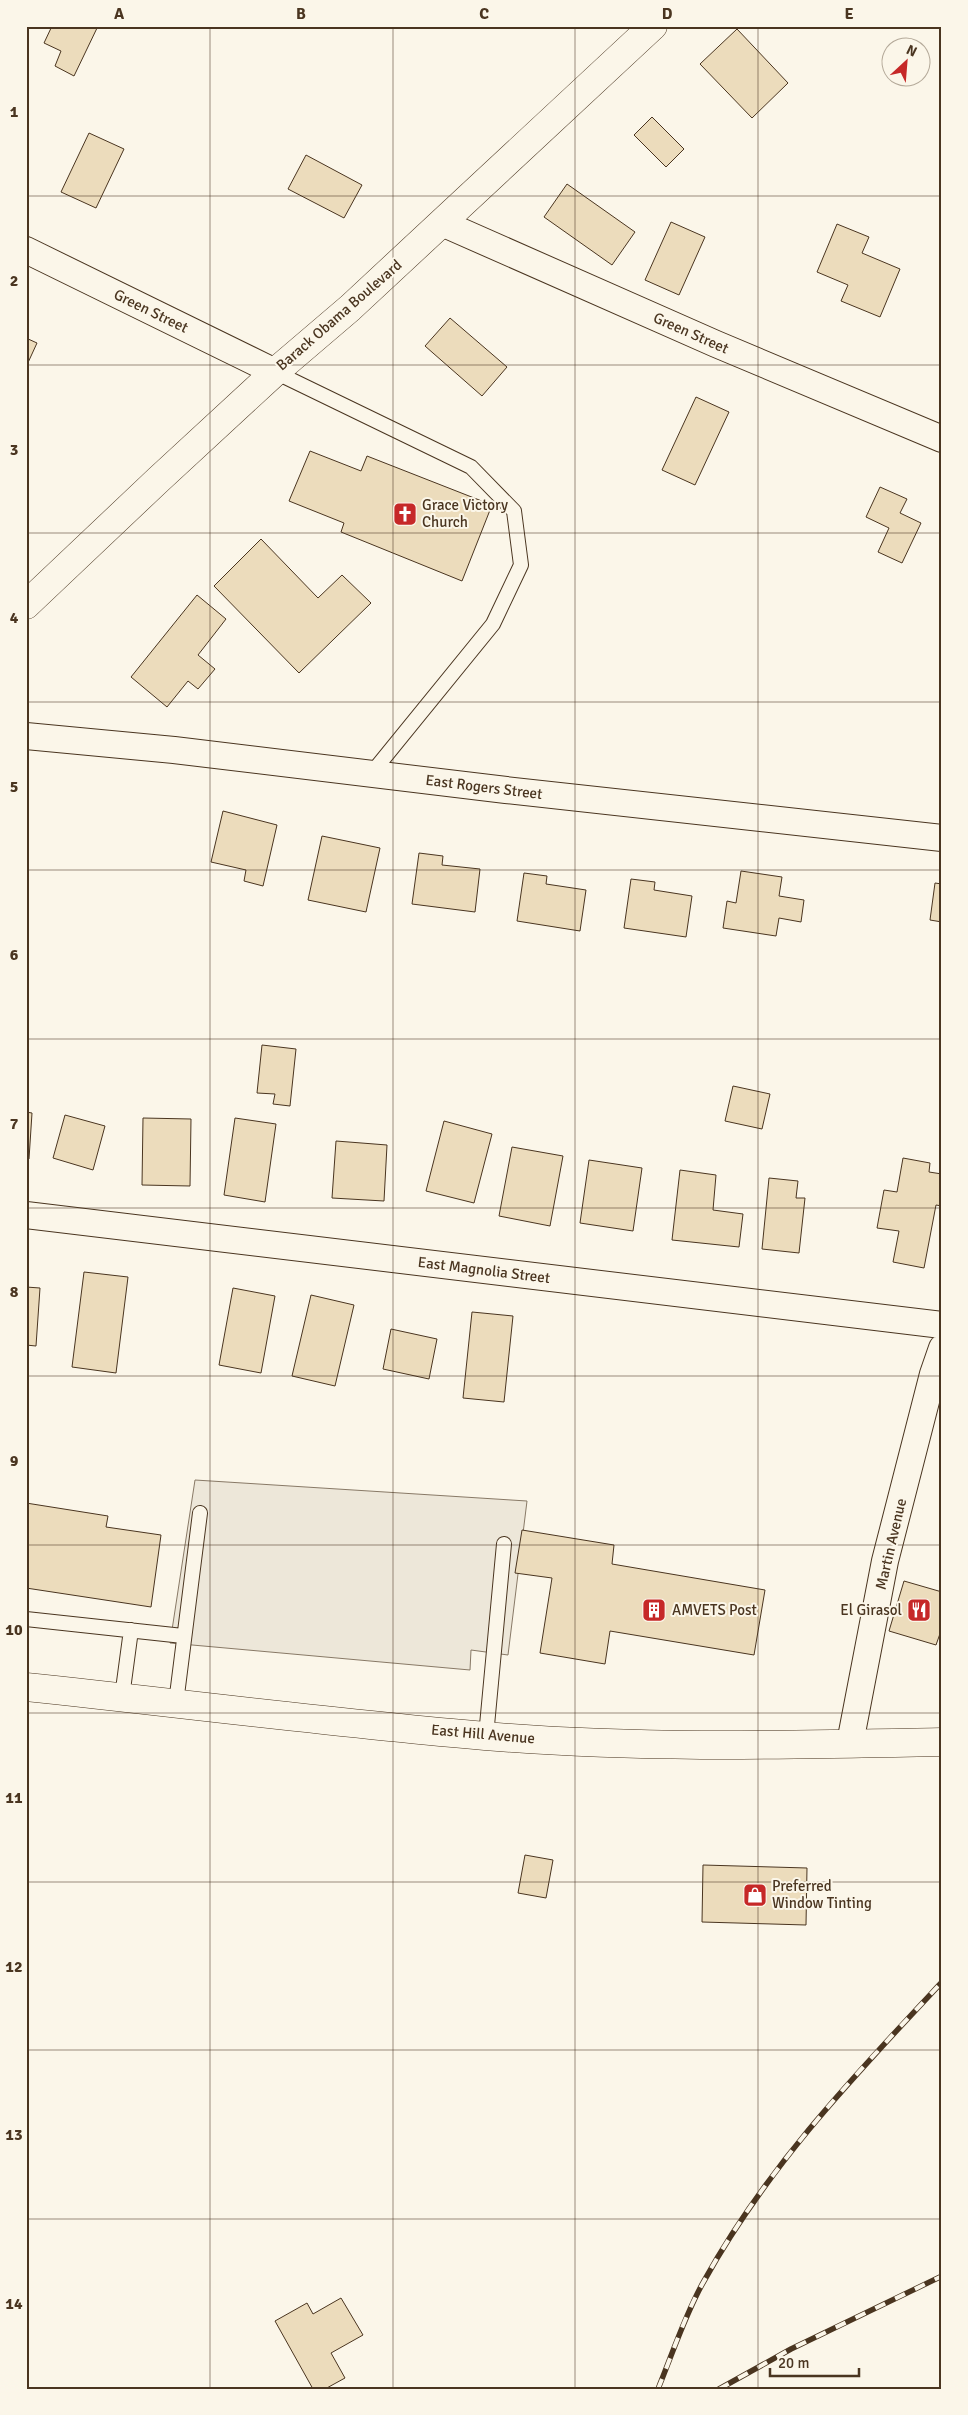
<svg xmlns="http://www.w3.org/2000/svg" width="968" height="2415" font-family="Signika,sans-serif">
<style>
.parking{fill:#ede7d9;stroke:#887966}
.building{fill:#ecdcbc;stroke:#4a3520}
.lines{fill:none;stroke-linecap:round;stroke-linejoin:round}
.lane-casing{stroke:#4a3520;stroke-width:16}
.street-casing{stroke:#4a3520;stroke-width:28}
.secondary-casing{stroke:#4a3520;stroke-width:29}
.highway-casing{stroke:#4a3520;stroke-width:29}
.lane{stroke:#fbf6e9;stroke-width:14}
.street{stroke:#fbf6e9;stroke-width:26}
.secondary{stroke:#fbf6e9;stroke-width:28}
.highway{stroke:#fbf6e9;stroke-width:28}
.rail-casing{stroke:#4a3520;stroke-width:5.5}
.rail{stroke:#fbf6e9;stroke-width:4;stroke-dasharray:11;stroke-linecap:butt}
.grid{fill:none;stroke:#4a3520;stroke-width:1;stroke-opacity:0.55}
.labels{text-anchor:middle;stroke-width:4;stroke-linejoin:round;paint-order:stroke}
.street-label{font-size:15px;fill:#4a3520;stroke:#fbf6e9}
.poi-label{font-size:15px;fill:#4a3520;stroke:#fbf6e9;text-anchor:start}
.neatline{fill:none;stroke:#4a3520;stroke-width:2}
.grid-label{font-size:16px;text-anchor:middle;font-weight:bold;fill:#4a3520}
</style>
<rect width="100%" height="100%" fill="#fbf6e9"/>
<!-- parking -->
<path class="parking" d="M195,1480L527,1501L508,1655L471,1650L470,1670L170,1643Z"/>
<!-- building -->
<path class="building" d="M52,26H98L74,76L55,66L61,51L44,43Z
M737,29L788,83L752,118L700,64Z
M652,117L684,149L666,167L634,135Z
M89,133L124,149L96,208L61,192Z
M306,155L362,185L344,218L288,189Z
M567,184L635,232L612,265L544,217Z
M671,222L705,237L679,295L645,280Z
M837,224L869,237L862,253L900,269L880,317L841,301L848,285L817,272Z
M450,318L507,367L482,396L425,346Z
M26,338L37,343L26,367Z
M696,397L729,412L695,485L662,470Z
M310,451L361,471L367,456L492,505L462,581L341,532L344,523L289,501Z
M880,487L907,499L900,513L921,523L902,563L878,552L889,528L866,517Z
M261,539L318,598L342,575L371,603L299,673L214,586Z
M197,595L226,619L198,655L215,669L198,689L188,681L167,707L131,677Z
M223,811L277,825L263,886L244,881L246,870L211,862Z
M322,836L380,848L366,912L308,900Z
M419,853L443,856L442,865L480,869L475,912L412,904Z
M741,871L782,877L779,896L804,900L801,922L779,918L776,936L723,928L727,901L736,903Z
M524,873L547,876L546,884L586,890L580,931L517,921Z
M631,879L655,882L654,890L692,896L686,937L624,928Z
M935,883L942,884V922L930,920Z
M262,1045L296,1049L290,1106L273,1104L275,1094L257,1093Z
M733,1086L770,1094L762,1129L725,1121Z
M26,1112L32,1113L29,1159L26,1158Z
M65,1115L105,1126L93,1170L53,1158Z
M143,1118L191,1119L190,1186L142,1185Z
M235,1118L276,1124L265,1202L224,1195Z
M444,1121L492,1134L474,1203L426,1191Z
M336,1141L387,1145L384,1201L332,1198Z
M512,1147L563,1156L550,1226L499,1216Z
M903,1158L930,1163L929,1172L942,1174V1206L936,1205L924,1268L893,1262L899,1231L877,1228L884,1190L897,1192Z
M589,1160L642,1168L633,1231L580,1223Z
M680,1170L716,1175L713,1210L743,1214L739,1247L672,1240Z
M769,1178L798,1181L796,1198H805L799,1253L762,1249Z
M84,1272L128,1277L116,1373L72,1367Z
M26,1287L40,1288L36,1346L26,1345Z
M233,1288L275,1296L261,1373L219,1365Z
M311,1295L354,1305L335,1386L292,1376Z
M472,1312L513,1316L504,1402L463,1398Z
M391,1329L437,1339L429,1379L383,1369Z
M26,1503L108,1516L106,1527L161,1535L151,1607L26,1588Z
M522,1530L614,1545L612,1564L765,1590L754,1655L610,1631L605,1664L540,1653L552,1578L515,1573Z
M904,1581L942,1592V1628L936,1645L889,1631Z
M525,1855L553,1860L546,1898L518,1893Z
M703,1865L807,1868L806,1925L702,1922Z
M341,2298L363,2335L331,2353L345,2378L325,2389H313L275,2321L307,2303L313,2314Z"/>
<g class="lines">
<!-- lane casing -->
<g class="lane-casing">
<path id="lane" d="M275,372L471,467L514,511L521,565L493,624L371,774
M26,1619L183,1636
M122,1697L131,1630
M176,1703L200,1513
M486,1736L504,1544"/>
</g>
<!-- street casing -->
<g class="street-casing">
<path id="street" d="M442,223L716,344L942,439
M26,250L275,372
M26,736L174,750L506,790L942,838
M26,1215L942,1325
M850,1743L885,1561L933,1374L942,1348"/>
</g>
<!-- secondary casing -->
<g class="secondary-casing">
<path id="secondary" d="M26,605L158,480L275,372L350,308L653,26"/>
</g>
<!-- highway casing -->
<g class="highway-casing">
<path id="highway" d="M26,1687C179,1703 332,1723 485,1736C637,1749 790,1745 942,1742"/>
</g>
<!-- lane -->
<use href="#lane" class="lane"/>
<!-- street -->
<use href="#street" class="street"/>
<!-- secondary -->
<use href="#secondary" class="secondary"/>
<!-- highway -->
<use href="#highway" class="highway"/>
<!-- rail casing -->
<g class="rail-casing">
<path id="rail" d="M658,2389C672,2355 686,2312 704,2281C767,2167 854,2076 942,1982
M719,2389L791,2349L942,2276"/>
</g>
<!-- rail -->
<use href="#rail" class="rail"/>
</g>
<!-- grid -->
<path class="grid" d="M210,26V2389M393,26V2389M575,26V2389M758,26V2389M26,196H942M26,365H942M26,533H942M26,702H942M26,870H942M26,1039H942M26,1208H942M26,1376H942M26,1545H942M26,1713H942M26,1882H942M26,2050H942M26,2219H942"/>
<!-- icons -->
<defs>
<g id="church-square" transform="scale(1.25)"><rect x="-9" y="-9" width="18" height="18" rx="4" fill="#c62828" stroke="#fbf6e9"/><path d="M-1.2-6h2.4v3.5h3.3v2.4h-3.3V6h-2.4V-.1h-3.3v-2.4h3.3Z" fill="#fff"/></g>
<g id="building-square" transform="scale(1.25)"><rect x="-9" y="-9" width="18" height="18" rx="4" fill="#c62828" stroke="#fbf6e9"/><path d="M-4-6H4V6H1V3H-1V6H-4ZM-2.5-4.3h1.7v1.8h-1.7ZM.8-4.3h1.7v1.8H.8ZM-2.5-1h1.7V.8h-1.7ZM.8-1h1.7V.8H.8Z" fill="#fff"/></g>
<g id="restaurant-square" transform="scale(1.25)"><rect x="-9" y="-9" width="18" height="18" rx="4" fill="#c62828" stroke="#fbf6e9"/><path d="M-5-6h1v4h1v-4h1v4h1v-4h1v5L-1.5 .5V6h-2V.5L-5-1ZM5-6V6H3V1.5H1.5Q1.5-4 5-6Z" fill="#fff"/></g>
<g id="shop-square" transform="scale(1.25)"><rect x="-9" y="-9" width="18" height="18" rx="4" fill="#c62828" stroke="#fbf6e9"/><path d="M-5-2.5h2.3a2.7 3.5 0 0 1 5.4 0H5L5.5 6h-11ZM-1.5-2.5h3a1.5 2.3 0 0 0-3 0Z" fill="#fff"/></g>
</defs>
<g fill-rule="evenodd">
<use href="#church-square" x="405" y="514"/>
<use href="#building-square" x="654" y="1610"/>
<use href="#restaurant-square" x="919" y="1610"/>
<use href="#shop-square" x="755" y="1895"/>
</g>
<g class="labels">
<!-- street labels -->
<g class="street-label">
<text transform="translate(151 311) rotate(26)" y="5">Green Street</text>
<text transform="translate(339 315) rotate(-41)" y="5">Barack Obama Boulevard</text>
<text transform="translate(691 333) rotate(24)" y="5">Green Street</text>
<text transform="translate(484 787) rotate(7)" y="5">East Rogers Street</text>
<text transform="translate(484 1270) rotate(7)" y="5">East Magnolia Street</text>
<text transform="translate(891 1544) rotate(-77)" y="5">Martin Avenue</text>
<text transform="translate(483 1734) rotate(5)" y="5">East Hill Avenue</text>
</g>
<!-- poi labels -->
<g class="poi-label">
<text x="422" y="510">Grace Victory<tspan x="422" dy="17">Church</tspan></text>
<text x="672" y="1615">AMVETS Post</text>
<text x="902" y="1615" text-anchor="end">El Girasol</text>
<text x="772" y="1891">Preferred<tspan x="772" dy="17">Window Tinting</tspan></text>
</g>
</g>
<!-- border -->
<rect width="968" height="2415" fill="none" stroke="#fbf6e9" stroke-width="55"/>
<!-- north arrow -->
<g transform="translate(906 62) rotate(26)"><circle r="24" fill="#fbf6e9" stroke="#b4a999"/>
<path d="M0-4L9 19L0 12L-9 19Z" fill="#c62828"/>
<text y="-8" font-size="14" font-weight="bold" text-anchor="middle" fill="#4a3520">N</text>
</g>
<!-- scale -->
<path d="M770 2368v8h89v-8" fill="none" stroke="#4a3520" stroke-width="2.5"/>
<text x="778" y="2368" font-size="15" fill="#4a3520" stroke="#fbf6e9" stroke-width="4" paint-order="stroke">20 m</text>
<rect x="28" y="28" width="912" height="2360" class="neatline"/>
<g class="grid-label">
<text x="119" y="19">A</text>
<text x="301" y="19">B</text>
<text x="484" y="19">C</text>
<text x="667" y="19">D</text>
<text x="849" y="19">E</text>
<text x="14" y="117">1</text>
<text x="14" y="286">2</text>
<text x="14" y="455">3</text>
<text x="14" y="623">4</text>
<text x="14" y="792">5</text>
<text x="14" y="960">6</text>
<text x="14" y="1129">7</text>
<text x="14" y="1297">8</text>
<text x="14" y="1466">9</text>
<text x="14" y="1635">10</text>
<text x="14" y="1803">11</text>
<text x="14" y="1972">12</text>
<text x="14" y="2140">13</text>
<text x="14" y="2309">14</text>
</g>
</svg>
